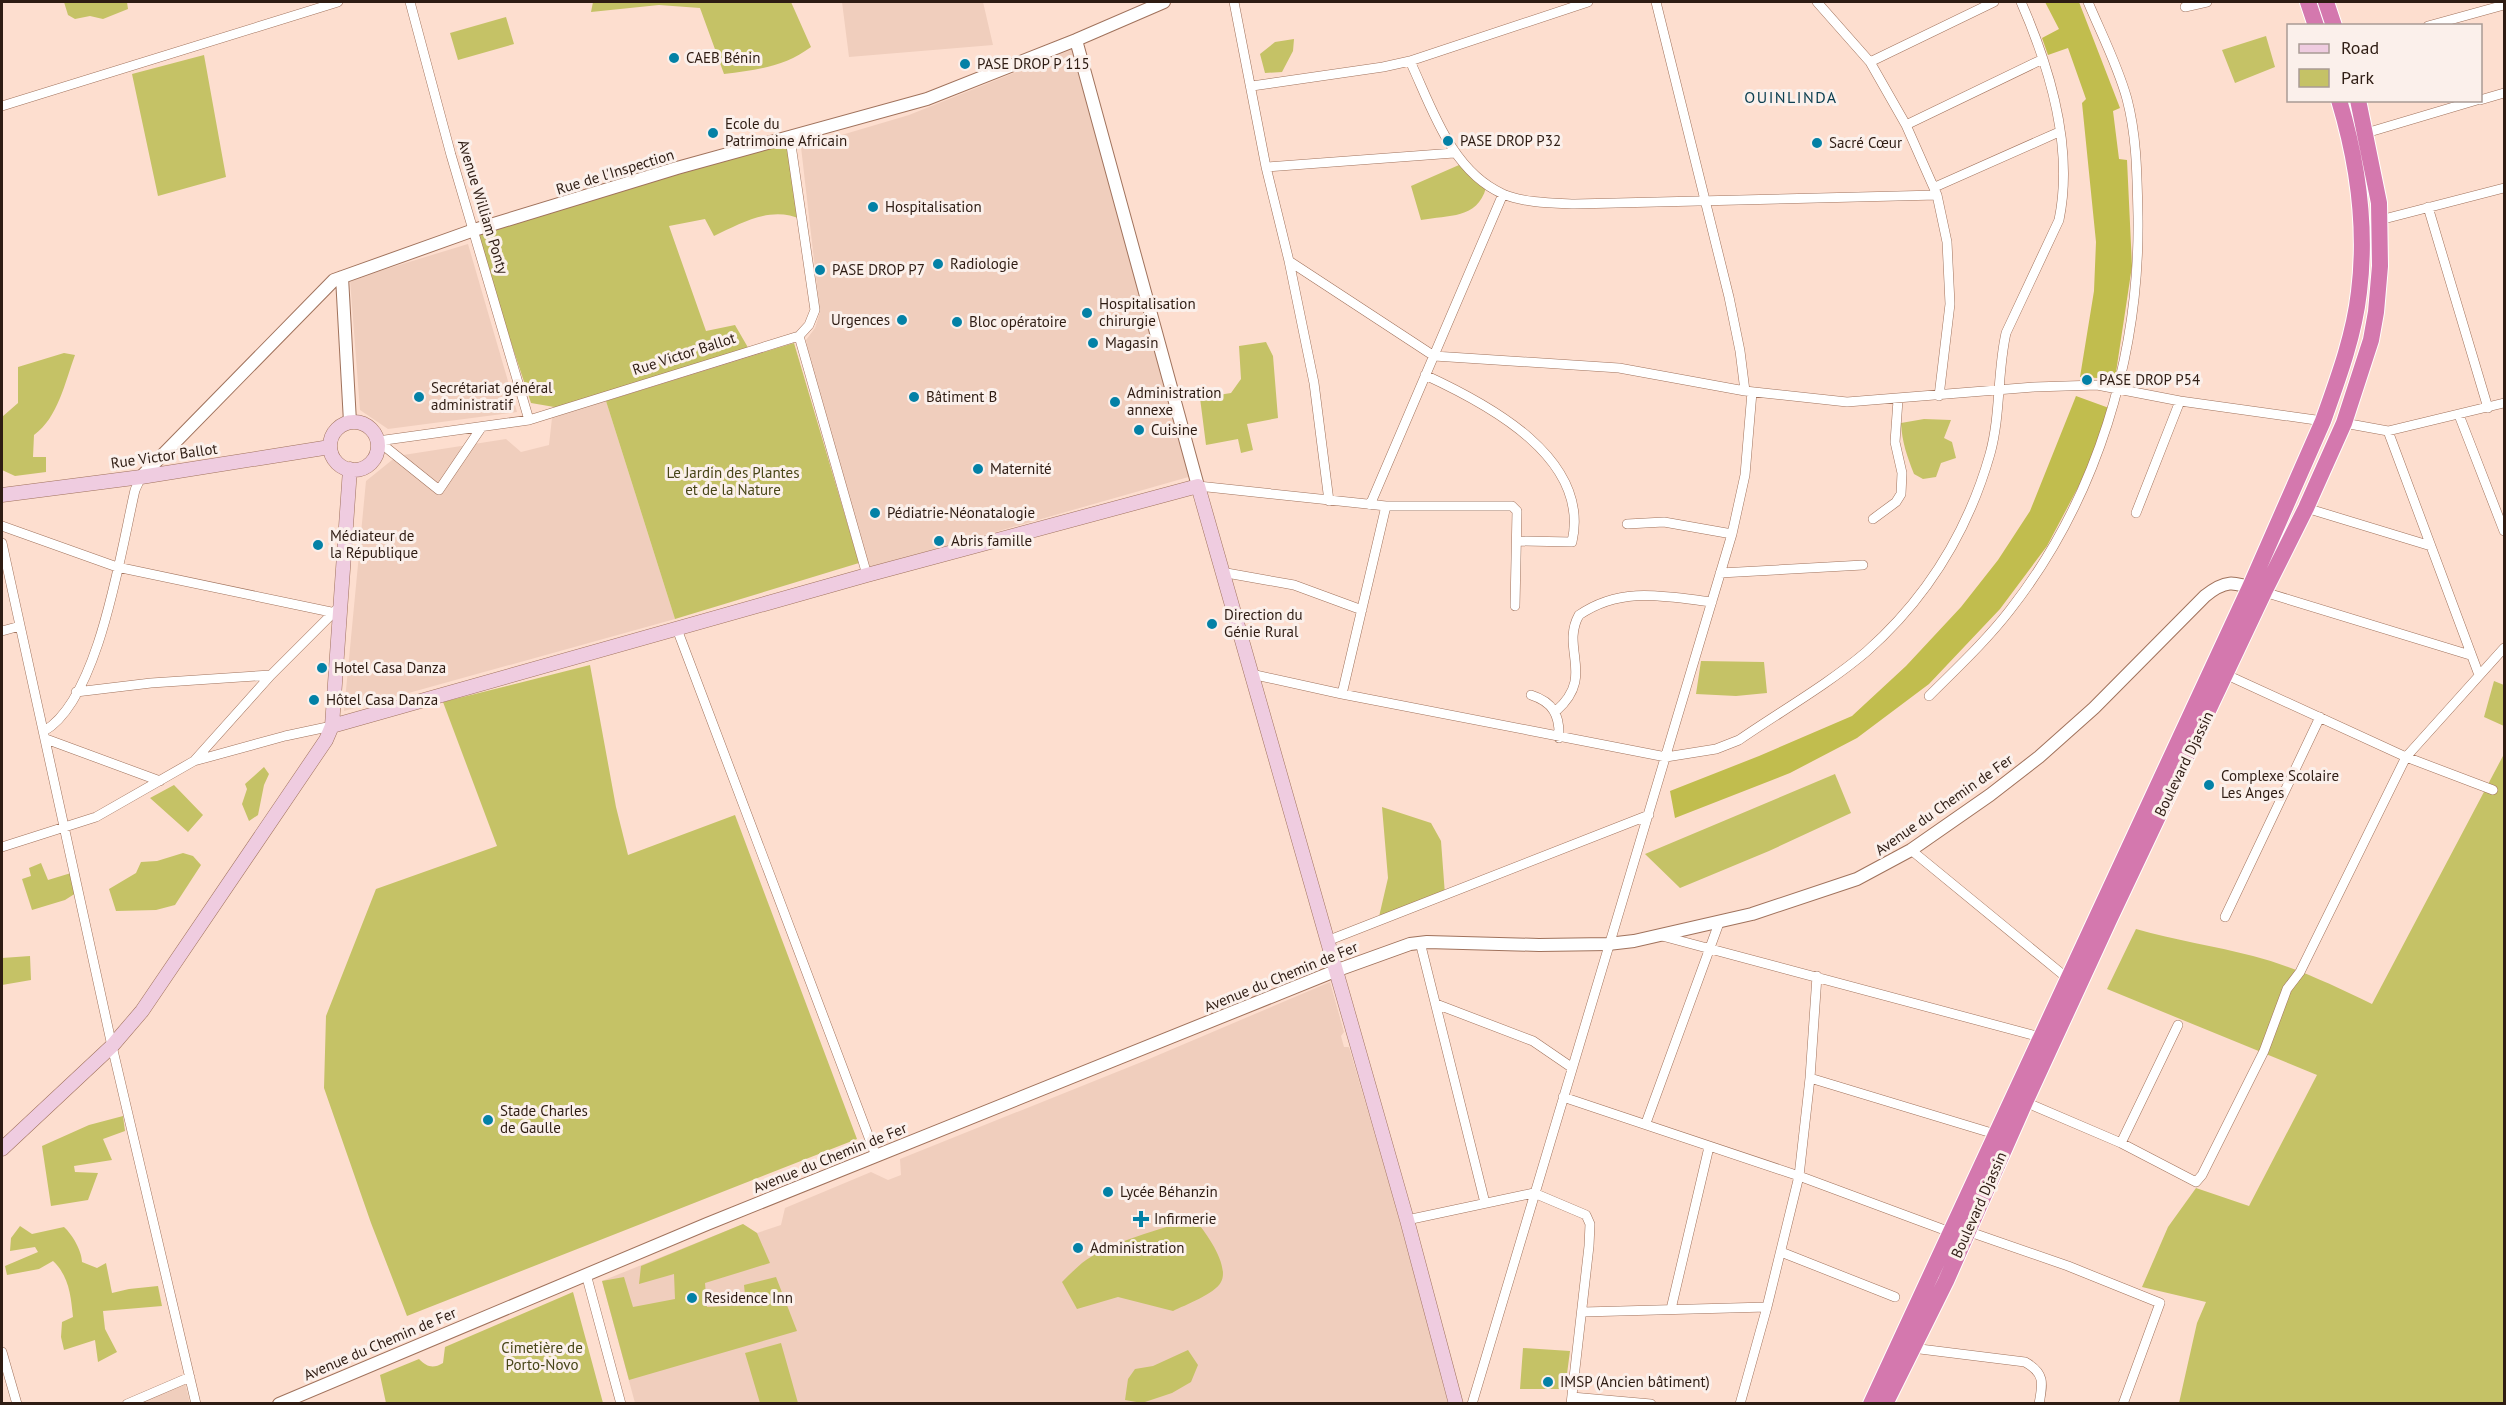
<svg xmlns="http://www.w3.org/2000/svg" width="2506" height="1405" font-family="'PT Sans',sans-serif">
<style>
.built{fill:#f0cebd}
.green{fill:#c5c266}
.forest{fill:#c1bd4e}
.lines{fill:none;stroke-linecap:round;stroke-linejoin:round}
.minor-casing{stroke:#a0725c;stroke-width:10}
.tertiary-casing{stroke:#a0725c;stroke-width:14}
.secondary-casing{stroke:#a0725c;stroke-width:15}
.trunk-casing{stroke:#fff;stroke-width:18}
.minor{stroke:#fff;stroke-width:9}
.tertiary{stroke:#fff;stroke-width:12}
.secondary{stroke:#efcce0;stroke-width:14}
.trunk{stroke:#d478ae;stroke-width:16}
.poi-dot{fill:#0381a6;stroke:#fbf0eb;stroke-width:2}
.labels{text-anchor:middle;stroke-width:6;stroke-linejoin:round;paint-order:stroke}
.poi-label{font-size:15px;fill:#2e1c13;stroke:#fbf0eb;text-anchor:start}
.street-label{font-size:15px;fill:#2e1c13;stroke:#fbf0eb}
.park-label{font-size:15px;fill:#474517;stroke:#fbf0eb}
.neighbourhood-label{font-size:16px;letter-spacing:1.5px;fill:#0d4052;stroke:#fbf0eb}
</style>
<rect width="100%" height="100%" fill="#fddecf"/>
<!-- built -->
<path class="built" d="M842,2H983L993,45L849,57Z
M1073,49L1192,476L869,568L811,366L806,340L815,328L820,312L801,147L909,115Z
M468,244L517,412L388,429L360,410L350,280Z
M606,401L675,619L344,711L366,481L397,456L506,439L521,452L549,445L552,418Z
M1330,982L1344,1032L1341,1036L1344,1047H1349L1395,1203L1448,1403H635L602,1281L743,1224L757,1233L781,1225L785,1208L871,1172L888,1180L901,1175L900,1159L1149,1059Z
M185,1383L190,1403L137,1404Z"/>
<!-- green -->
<path class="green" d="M64,2H127L128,9L103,19L90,16L75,19L68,15Z
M593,2H791L811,47C784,67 756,70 724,74L700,8L659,5L591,12Z
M506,17L514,44L458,60L450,33Z
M2266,36L2275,67L2235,83L2222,50Z
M1294,39L1293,51L1282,72L1265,73L1260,54L1275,42Z
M204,55L226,177L158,196L132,74Z
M790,138L802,220C772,205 742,223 714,236L705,219L669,226L706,331L735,325L750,351L566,409L531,403L474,230Z
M1459,165L1486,188C1477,219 1449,215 1421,220L1411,186Z
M1266,342L1273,356L1278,418L1247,424L1253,450L1241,453L1238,439L1206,445L1200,398L1231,393L1241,379L1239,346Z
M794,343L859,563L675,619L606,401Z
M64,353L75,355C65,382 58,418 34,435L33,457H46V472L15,476L2,470V417L18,403V367Z
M1924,419L1951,420L1944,438L1952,442L1956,458L1941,463L1936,477L1923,479L1914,474C1907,456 1902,442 1901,423Z
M1701,661L1764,662L1767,693L1736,696L1696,694Z
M590,665L616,807L628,855L735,815L857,1139L407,1316L371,1223L324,1088L326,1016L376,889L497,846L443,702Z
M2494,681L2504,685V726L2484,717Z
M2504,754V1403H2179L2197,1323L2206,1302L2142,1287L2168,1227L2196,1188L2249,1206L2317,1075L2107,989L2136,929C2175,940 2214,946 2253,956C2295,967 2333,985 2372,1004Z
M264,767L269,774L264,785L258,815L249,821L242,804L247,789L245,784Z
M1835,774L1851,813L1769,851L1680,888L1645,854Z
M174,785L203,815L188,832L150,798Z
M1382,807L1431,823L1441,841L1445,895L1378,921L1388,878Z
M183,853L193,856L201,865L175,905L156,910L116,911L109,889L136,873L141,862L157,861Z
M41,863L48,880L71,873L76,893L65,900L32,910L22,879L31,876L29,868Z
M30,956L31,980L2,985V958Z
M123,1116L125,1131L103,1139L112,1160L74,1166L75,1172L98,1173L88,1200L51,1206L42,1146L89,1125Z
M1195,1220C1206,1232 1230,1266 1221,1282C1215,1294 1185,1305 1173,1311L1118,1297L1077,1309L1062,1282C1068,1276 1075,1269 1082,1263C1108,1243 1163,1227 1195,1220Z
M743,1224L757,1233L770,1263L705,1283L707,1307L746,1305L744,1285L776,1277L797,1331L629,1380L602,1281L624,1277L633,1307L675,1299L674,1274L639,1284L641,1266Z
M20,1226L32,1234L64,1227C72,1234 82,1251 82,1262L97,1268L106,1263L112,1293L129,1289L158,1286L162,1306L103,1311L105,1329L117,1352L98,1362L95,1340L64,1350L61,1337L62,1322L73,1317C71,1296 69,1276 53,1261L39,1269L7,1275L5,1266L38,1252L35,1247L10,1251L11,1238Z
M573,1292L603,1403H386L380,1375L419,1359C427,1367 433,1369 443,1363L445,1347Z
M781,1343L798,1403H760L745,1353Z
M1523,1348L1570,1351L1565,1389H1520Z
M1188,1350L1198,1365L1191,1382L1172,1393L1142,1403L1125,1400L1128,1379L1135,1369L1153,1366Z"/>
<!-- forest -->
<path class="forest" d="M2045,2H2079L2120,108L2113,111L2119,159L2127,160L2132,266L2115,379L2080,377L2094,291L2096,242L2082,103L2086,99L2068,48L2048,55L2042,38L2059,29Z
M2076,396L2109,408L2103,440L2047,546L2000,609L1929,684L1857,738L1790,773L1675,818L1670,791L1759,756L1852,716L1906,666L1961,607L1998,560L2030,511Z"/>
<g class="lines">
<!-- minor casing -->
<g class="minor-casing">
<path id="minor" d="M410,2L451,155L529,420
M1234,2L1266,167L1289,261L1314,383L1329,501
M1656,2L1729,297L1740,351L1745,391
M1817,2L1870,62L1906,125L1937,195L1947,242L1950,304L1939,396
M2185,7L2207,2
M2428,26L2504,5
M1410,61C1432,108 1451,171 1503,194C1524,203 1552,203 1575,204L1937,195
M1870,62L1994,2
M1252,86L1383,67L1410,61L1588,2
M2480,100L2504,93
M2,106L338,2
M1906,125L2043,59
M2366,133L2477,100
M1266,167L1454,153
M1935,187L2059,132
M2428,207L2488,408
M2380,220L2504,188
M1289,261L1434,356L1619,368L1745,391L1847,402L2034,387L2097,385L2180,401L2323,421
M799,336L867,575
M1425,375C1488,404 1591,458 1572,542L1518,541
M2459,415L2504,531
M2344,423L2388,431L2504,403
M2388,431L2479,675
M378,441L529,420L799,336L809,325L815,310L790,138
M378,441L439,490L481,428
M1198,486L1386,506H1512L1517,511L1515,606
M1370,505L1503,194
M2306,508L2431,546
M2136,513L2180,401
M1873,519L1896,502L1901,494L1902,473L1895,442L1898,400
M1627,524L1664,522L1732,534
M2,526L117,567L331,612
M2,543L112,1046L196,1404
M1221,572L1294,585L1362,610
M1720,573L1863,565
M2264,592L2470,655
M677,629L876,1156
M2,631L20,626
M1251,674L1342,694L1666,757L1716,749L1739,740C1781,711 1827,685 1866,652C1926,599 1968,531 1990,454C2001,414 1997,373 2006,333L2059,220C2074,147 2050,68 2021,2
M2227,675L2406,757L2493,790
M76,692L151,683L271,675
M1342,694L1386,506
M1531,695C1553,702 1560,715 1559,738
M1929,696C1957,668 1986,641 2010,610C2097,499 2140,356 2138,216C2137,177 2137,137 2127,99C2118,66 2101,33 2088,2
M1556,711C1596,676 1560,649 1579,615C1621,586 1664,596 1712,602
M44,731C99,700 121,550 135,490L141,477
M46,739L160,781
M194,761L271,675L336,610
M2,847L96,817L194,761L285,736L332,726
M1911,850L2067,978
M2225,917L2320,717
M1662,936L2040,1037
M1327,941L1649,815
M1420,942L1485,1203
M1436,1004L1533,1041L1571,1067
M1810,1078L1995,1134
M1563,1097L1799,1176L1950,1232
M2025,1102L2121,1143L2196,1182L2202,1175L2264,1051L2287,989L2300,972L2406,757L2504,648
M1646,1123L1719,923
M2121,1143L2178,1025
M1407,1220L1534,1193L1586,1215L1590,1224L1589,1246L1571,1404
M1967,1231L2068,1266L2160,1303L2123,1404
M1781,1252L1895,1297
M586,1274L621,1404
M1671,1309L1709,1147
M1583,1312L1767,1307
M1912,1348L2025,1362C2045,1373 2043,1383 2039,1404
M2,1352L17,1404
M1572,1397L1651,1404
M127,1404L190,1377
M1472,1404L1732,534L1745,475L1752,392
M1740,1404L1767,1307L1799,1176L1810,1078L1817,976"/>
</g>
<!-- tertiary casing -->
<g class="tertiary-casing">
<path id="tertiary" d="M1076,40L1198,486
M342,277L350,422
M141,477L334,280L474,230L677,168L927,99L1076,40L1164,2
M279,1404L707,1224L1335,971L1410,944L1427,942L1539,945L1608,944L1634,941L1752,914L1857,879L1911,850L1990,795L2039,757L2094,708L2205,596C2225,580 2233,581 2257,590"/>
</g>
<!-- secondary casing -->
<g class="secondary-casing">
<path id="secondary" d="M330 446a24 24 0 1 1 48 0a24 24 0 1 1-48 0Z
M2,495L141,477L330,447
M332,726L867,575L1198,486L1407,1220L1456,1404
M2,1149L112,1046L142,1011L326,740L332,726L350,469"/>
</g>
<!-- trunk casing -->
<g class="trunk-casing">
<path id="trunk" d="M2308,2L2316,26
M2326,2L2334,26
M1871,1404L2250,587L2323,421C2338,379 2354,336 2359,292C2367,227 2358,163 2339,100
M1885,1404L1946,1281L2025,1102L2109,920L2264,592L2306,508L2344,423L2371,340L2376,312L2380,266L2379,203L2358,100"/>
</g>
<!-- minor -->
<use href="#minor" class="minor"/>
<!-- tertiary -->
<use href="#tertiary" class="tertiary"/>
<!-- secondary -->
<use href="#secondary" class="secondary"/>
<!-- trunk -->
<use href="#trunk" class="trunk"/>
</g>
<!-- markers -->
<g class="poi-dot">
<circle cx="674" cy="58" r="6"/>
<circle cx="965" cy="64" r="6"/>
<circle cx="713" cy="133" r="6"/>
<circle cx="1448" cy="141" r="6"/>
<circle cx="1817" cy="143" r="6"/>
<circle cx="873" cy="207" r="6"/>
<circle cx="938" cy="264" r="6"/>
<circle cx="820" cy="270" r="6"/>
<circle cx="1087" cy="313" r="6"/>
<circle cx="902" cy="320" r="6"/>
<circle cx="957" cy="322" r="6"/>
<circle cx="1093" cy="343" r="6"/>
<circle cx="2087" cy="380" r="6"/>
<circle cx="419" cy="397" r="6"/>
<circle cx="914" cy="397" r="6"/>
<circle cx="1115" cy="402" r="6"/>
<circle cx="1139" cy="430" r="6"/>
<circle cx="978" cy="469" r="6"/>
<circle cx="875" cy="513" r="6"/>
<circle cx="939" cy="541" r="6"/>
<circle cx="318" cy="545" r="6"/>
<circle cx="1212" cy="624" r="6"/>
<circle cx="322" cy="668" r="6"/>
<circle cx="314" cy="700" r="6"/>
<circle cx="2209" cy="785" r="6"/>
<circle cx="488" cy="1120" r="6"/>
<circle cx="1108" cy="1192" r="6"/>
<path d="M1138 1210h6v6h6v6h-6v6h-6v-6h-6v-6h6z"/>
<circle cx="1078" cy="1248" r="6"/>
<circle cx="692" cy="1298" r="6"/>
<circle cx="1548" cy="1382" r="6"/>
</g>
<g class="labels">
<!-- poi labels -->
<g class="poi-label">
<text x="686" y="63">CAEB Bénin</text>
<text x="977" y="69">PASE DROP P 115</text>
<text x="725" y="129">Ecole du<tspan x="725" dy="17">Patrimoine Africain</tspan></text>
<text x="1460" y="146">PASE DROP P32</text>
<text x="1829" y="148">Sacré Cœur</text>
<text x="885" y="212">Hospitalisation</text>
<text x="950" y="269">Radiologie</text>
<text x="832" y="275">PASE DROP P7</text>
<text x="1099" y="309">Hospitalisation<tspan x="1099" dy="17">chirurgie</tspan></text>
<text x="890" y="325" text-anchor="end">Urgences</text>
<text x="969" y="327">Bloc opératoire</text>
<text x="1105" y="348">Magasin</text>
<text x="2099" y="385">PASE DROP P54</text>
<text x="431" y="393">Secrétariat général<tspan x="431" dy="17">administratif</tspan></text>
<text x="1127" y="398">Administration<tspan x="1127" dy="17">annexe</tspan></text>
<text x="926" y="402">Bâtiment B</text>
<text x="1151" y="435">Cuisine</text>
<text x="990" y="474">Maternité</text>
<text x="887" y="518">Pédiatrie-Néonatalogie</text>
<text x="330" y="541">Médiateur de<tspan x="330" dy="17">la République</tspan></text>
<text x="951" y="546">Abris famille</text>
<text x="1224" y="620">Direction du<tspan x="1224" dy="17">Génie Rural</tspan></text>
<text x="334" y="673">Hotel Casa Danza</text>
<text x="326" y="705">Hôtel Casa Danza</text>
<text x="2221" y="781">Complexe Scolaire<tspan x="2221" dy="17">Les Anges</tspan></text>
<text x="500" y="1116">Stade Charles<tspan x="500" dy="17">de Gaulle</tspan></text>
<text x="1120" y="1197">Lycée Béhanzin</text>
<text x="1154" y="1224">Infirmerie</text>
<text x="1090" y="1253">Administration</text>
<text x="704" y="1303">Residence Inn</text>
<text x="1560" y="1387">IMSP (Ancien bâtiment)</text>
</g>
<!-- street labels -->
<g class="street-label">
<text transform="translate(615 172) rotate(-17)" y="5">Rue de l'Inspection</text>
<text transform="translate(483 207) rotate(73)" y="5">Avenue William Ponty</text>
<text transform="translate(684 354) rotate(-18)" y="5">Rue Victor Ballot</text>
<text transform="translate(164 456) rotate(-8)" y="5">Rue Victor Ballot</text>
<text transform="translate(2184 764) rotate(-64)" y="5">Boulevard Djassin</text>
<text transform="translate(1944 805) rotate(-35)" y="5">Avenue du Chemin de Fer</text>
<text transform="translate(1281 977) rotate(-22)" y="5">Avenue du Chemin de Fer</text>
<text transform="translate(830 1158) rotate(-22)" y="5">Avenue du Chemin de Fer</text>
<text transform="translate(1979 1205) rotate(-66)" y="5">Boulevard Djassin</text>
<text transform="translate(380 1344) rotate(-23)" y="5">Avenue du Chemin de Fer</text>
</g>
<!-- park labels -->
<g class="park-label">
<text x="733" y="478">Le Jardin des Plantes<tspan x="733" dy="17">et de la Nature</tspan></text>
<text x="542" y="1353">Cimetière de<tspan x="542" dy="17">Porto-Novo</tspan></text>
</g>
<!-- neighbourhood labels -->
<g class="neighbourhood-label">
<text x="1791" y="103">OUINLINDA</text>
</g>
</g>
<!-- border -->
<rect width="2506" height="1405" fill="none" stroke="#2e1c13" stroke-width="6"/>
<!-- legend -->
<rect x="2287" y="24" width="195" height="78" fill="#fbf0eb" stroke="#a99b95" stroke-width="1.5"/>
<rect x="2299" y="44" width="30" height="9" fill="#efcce0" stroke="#a99b95" stroke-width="1.5"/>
<text x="2341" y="54" font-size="18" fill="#2e1c13">Road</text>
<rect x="2299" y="69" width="30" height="18" fill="#c5c266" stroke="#a99b95" stroke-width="1.5"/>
<text x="2341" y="84" font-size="18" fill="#2e1c13">Park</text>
</svg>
